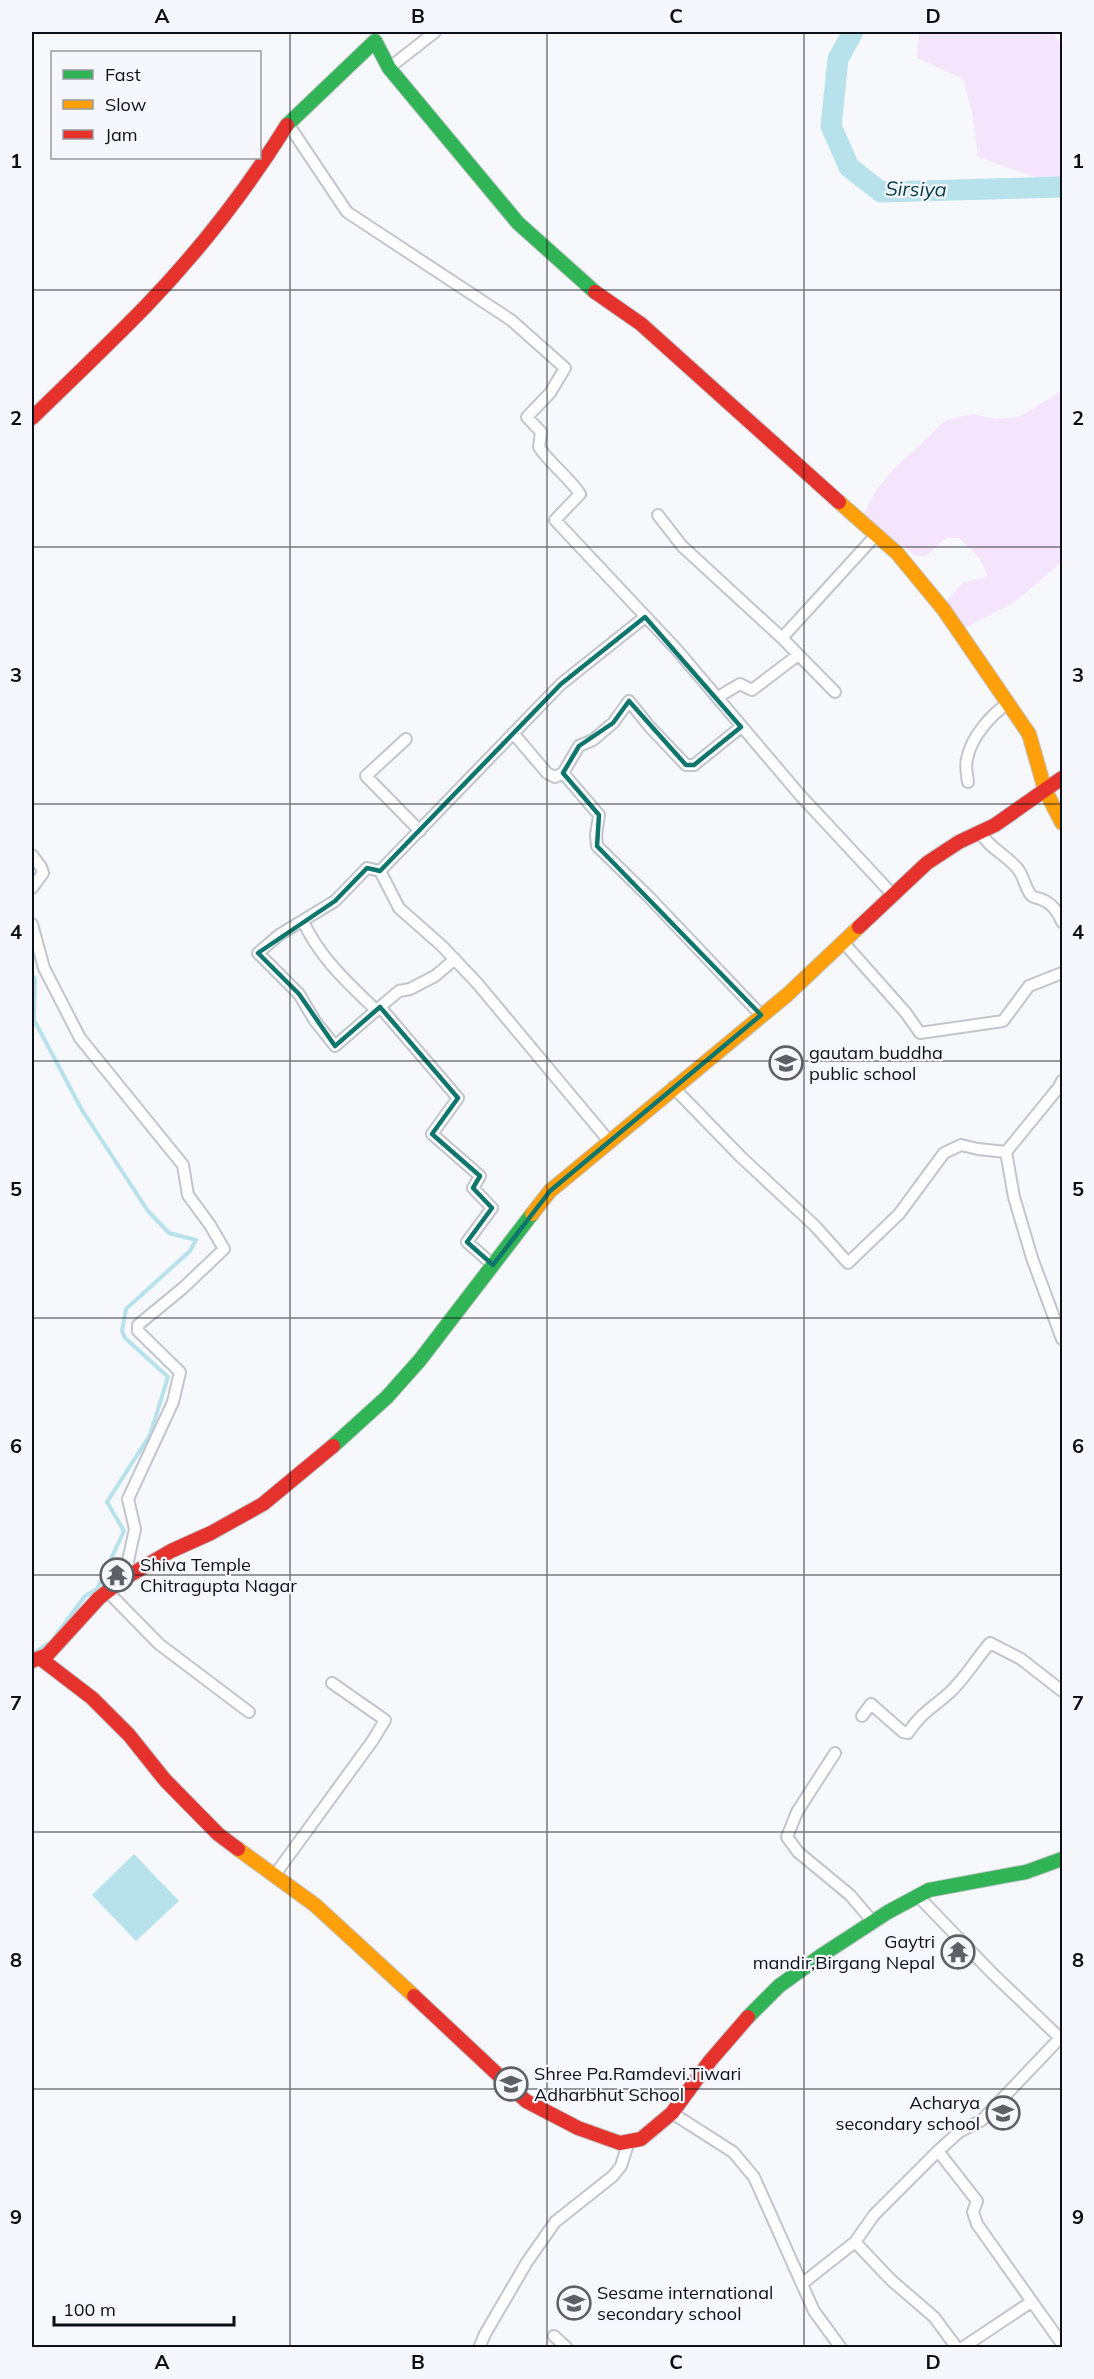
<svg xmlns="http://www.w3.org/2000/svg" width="1094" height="2379" font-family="Mulish,sans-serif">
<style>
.green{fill:#f5e5fc}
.water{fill:#b7e2ec}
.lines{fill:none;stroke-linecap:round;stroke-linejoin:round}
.stream{stroke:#b7e2ec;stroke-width:4}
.river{stroke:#b7e2ec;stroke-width:21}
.street-casing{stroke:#c2c5cc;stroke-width:14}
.fast-casing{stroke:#c2c5cc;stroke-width:16}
.slow-casing{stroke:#c2c5cc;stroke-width:16}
.jam-casing{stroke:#c2c5cc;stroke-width:16}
.street{stroke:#fefefe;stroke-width:10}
.fast{stroke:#30b455;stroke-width:14}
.slow{stroke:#ff9f0a;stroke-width:14}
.jam{stroke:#e5322d;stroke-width:14}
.marked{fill:none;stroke:#0f766e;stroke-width:4.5;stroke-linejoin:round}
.grid{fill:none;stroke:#0b0f17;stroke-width:1.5;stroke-opacity:0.55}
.labels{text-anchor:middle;stroke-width:4.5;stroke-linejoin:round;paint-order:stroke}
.poi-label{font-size:18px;fill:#0b0f17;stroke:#f5f7fc;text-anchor:start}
.water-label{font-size:20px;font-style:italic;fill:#033c46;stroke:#f5f7fc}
.neatline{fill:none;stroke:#0b0f17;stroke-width:2}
.grid-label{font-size:20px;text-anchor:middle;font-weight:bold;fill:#0b0f17}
</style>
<rect width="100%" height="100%" fill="#f6f8fb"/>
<!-- green -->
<path class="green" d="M919,32H1053L1060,42H1062V182L1040,179L978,157L973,117L963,79L917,58Z
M1062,391V562L1016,601L962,630L944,604L962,583L987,577C983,559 973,550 959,538H946L926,556H915L863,515L876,490L893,470L946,420L974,414L995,419L1019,417Z"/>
<!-- water -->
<path class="water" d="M134,1854L179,1901L136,1941L92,1895Z"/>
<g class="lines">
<!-- stream -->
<path class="stream" d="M32,975L35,979L34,1020L82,1110L148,1211L169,1233L196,1240L190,1251L126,1309L122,1331L125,1338L168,1377L150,1435L107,1502L124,1531L97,1589L85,1596L54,1638
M33,1654L49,1643"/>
<!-- river -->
<path class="river" d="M853,32L838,59L831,126L849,167L881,192L1062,187"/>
<!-- street casing -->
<g class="street-casing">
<path id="street" d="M389,68L435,32
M288,124L347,212L511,320L565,368L550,393L527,417L541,432L539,447C550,464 568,476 580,494L555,520L677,650L800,795L893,895
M658,515L682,546L782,638L835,692
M782,638L876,535
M718,697L740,684L752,690L798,655
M513,733L547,773L555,777L563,773L599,815L596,835L597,846L648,896L761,1015
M406,739L366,776L420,831
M563,773L579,746L593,740L613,723L629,701L649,726L686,765H694L741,727
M968,782C967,775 965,766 967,759C971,737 991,715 1008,703
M980,832C989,848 1005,854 1017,868C1025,877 1025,890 1032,896C1035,898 1037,898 1041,899C1052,903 1058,912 1062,922
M32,855L41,867L43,873L32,888
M380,871L561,684L645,617
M303,921C319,957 348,983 376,1010
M32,924L44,968L80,1038L183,1165L188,1195L210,1225L224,1249L183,1288L138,1325V1331L180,1372L173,1402L128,1499L135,1529L128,1561L129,1576
M843,942L906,1013L920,1033L1003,1021L1029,986L1062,973
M380,1007L399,991L410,989L435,976L455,959
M1062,1081L1059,1087L1006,1152L1014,1197L1032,1258L1062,1339
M673,1087L741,1157L815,1226L848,1263L899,1214L944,1153L961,1145L978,1149L1006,1152
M493,1265L467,1242L492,1208L473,1188L480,1176L432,1134L458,1098L380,1007L335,1046L315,1021L299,994L258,953L279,935L335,901L367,868L380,871L399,908L442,946L477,983L609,1141
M108,1592L159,1644L249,1712
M862,1716L871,1704L903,1732L908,1733C921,1713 931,1709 948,1694C965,1679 975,1660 990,1643L1021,1659L1062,1691
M835,1753L797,1812L787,1837L798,1852L850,1895L873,1922
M274,1876L373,1740L385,1720L332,1683
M672,2113L733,2152L754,2177L814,2311L841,2348
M938,2151L977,2201L973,2212L977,2224L1062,2344
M855,2242L891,2280L934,2317L957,2348
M803,2283L855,2242L874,2215L938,2151L959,2132L982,2120L1060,2038L992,1973L918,1896
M554,2336L567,2348
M479,2348L485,2334L527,2262L555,2222L613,2176L621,2166L629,2141
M962,2348L1031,2302"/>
</g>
<!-- fast casing -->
<g class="fast-casing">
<path id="fast" d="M287,125L375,41L389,68L518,223L595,292
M333,1446L387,1397L420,1360L532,1214
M748,2017L779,1986L822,1955L888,1912L929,1890L1026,1872L1062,1859"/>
</g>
<!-- slow casing -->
<g class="slow-casing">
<path id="slow" d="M839,502L897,553L944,610L1029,734L1045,790L1062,823
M532,1214L550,1191L787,995L859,927
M238,1849L315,1905L414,1996"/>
</g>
<!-- jam casing -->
<g class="jam-casing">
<path id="jam" d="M595,292L641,324L839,502
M32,418C70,381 109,344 146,306C199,251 247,189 287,125
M859,927L927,863L959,842L995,825L1062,778
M41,1659L92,1698L129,1735L165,1780L218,1834L238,1849
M32,1661L47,1655L99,1598L125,1578L171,1551L211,1533L263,1504L333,1446
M414,1996L526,2101L578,2128L620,2143L641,2139L672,2113L710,2061L748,2017"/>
</g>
<!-- street -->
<use href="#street" class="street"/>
<!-- fast -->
<use href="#fast" class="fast"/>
<!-- slow -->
<use href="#slow" class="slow"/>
<!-- jam -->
<use href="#jam" class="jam"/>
</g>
<!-- marked area -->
<path class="marked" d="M645,617L741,727L694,765H686L629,701L613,723L579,746L563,773L599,815L597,846L761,1015L550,1191L493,1265L467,1242L492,1208L473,1188L480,1176L432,1134L458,1098L380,1007L335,1046L299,994L258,953L335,901L367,868L380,871L561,684Z"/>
<!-- grid -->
<path class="grid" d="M290,32V2348M547,32V2348M804,32V2348M32,290H1062M32,547H1062M32,804H1062M32,1061H1062M32,1318H1062M32,1575H1062M32,1832H1062M32,2089H1062"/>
<!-- icons -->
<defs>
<g id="school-ring" transform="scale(1.725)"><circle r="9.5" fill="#f5f7fc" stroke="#5d6167" stroke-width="1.5"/><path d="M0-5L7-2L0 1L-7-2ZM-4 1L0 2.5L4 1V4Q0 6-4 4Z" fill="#5d6167"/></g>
<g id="temple-ring" transform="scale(1.725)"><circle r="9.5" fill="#f5f7fc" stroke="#5d6167" stroke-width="1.5"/><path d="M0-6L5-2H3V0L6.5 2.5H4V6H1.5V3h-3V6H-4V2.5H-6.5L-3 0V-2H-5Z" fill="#5d6167"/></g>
</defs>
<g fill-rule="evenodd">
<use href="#school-ring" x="786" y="1063"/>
<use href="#temple-ring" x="117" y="1575"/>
<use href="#temple-ring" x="958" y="1952"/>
<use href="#school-ring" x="511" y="2084"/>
<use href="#school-ring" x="1003" y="2113"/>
<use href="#school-ring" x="574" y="2303"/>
</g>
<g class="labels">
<!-- poi labels -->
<g class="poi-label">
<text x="809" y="1059">gautam buddha<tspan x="809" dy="21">public school</tspan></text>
<text x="140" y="1571">Shiva Temple<tspan x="140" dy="21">Chitragupta Nagar</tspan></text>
<text x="935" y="1948" text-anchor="end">Gaytri<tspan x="935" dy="21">mandir,Birgang Nepal</tspan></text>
<text x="534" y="2080">Shree Pa.Ramdevi.Tiwari<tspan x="534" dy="21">Adharbhut School</tspan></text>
<text x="980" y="2109" text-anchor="end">Acharya<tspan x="980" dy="21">secondary school</tspan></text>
<text x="597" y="2299">Sesame international<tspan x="597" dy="21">secondary school</tspan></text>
</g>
<!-- water labels -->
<g class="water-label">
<text transform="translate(916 189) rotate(1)" y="7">Sirsiya</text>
</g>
</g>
<!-- border -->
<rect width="1094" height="2379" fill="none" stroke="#f5f7fc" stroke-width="66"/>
<!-- legend -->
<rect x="51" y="51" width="210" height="108" fill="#f5f7fc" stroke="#979aa0" stroke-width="1.5"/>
<rect x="63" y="70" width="30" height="9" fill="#30b455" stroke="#979aa0" stroke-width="1.5"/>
<text x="105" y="81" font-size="18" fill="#0b0f17">Fast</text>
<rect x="63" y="100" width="30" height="9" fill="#ff9f0a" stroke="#979aa0" stroke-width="1.5"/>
<text x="105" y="111" font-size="18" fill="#0b0f17">Slow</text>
<rect x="63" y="130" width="30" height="9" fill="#e5322d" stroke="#979aa0" stroke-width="1.5"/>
<text x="105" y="141" font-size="18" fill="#0b0f17">Jam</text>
<!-- scale -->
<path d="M54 2316v9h180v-9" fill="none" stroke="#0b0f17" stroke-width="3"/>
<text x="63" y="2316" font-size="18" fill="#0b0f17" stroke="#f5f7fc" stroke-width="4.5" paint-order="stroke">100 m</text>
<rect x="33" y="33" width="1028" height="2313" class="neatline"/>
<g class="grid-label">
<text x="162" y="23">A</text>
<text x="418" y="23">B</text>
<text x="676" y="23">C</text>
<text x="933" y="23">D</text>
<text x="16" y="168">1</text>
<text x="1078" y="168">1</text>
<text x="16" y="425">2</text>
<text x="1078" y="425">2</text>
<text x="16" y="682">3</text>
<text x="1078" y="682">3</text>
<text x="16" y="939">4</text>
<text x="1078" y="939">4</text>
<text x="16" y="1196">5</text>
<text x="1078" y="1196">5</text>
<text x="16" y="1453">6</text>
<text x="1078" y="1453">6</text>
<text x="16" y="1710">7</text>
<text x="1078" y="1710">7</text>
<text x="16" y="1967">8</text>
<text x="1078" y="1967">8</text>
<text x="16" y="2224">9</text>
<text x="1078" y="2224">9</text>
<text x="162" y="2369">A</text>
<text x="418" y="2369">B</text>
<text x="676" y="2369">C</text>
<text x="933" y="2369">D</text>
</g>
</svg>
